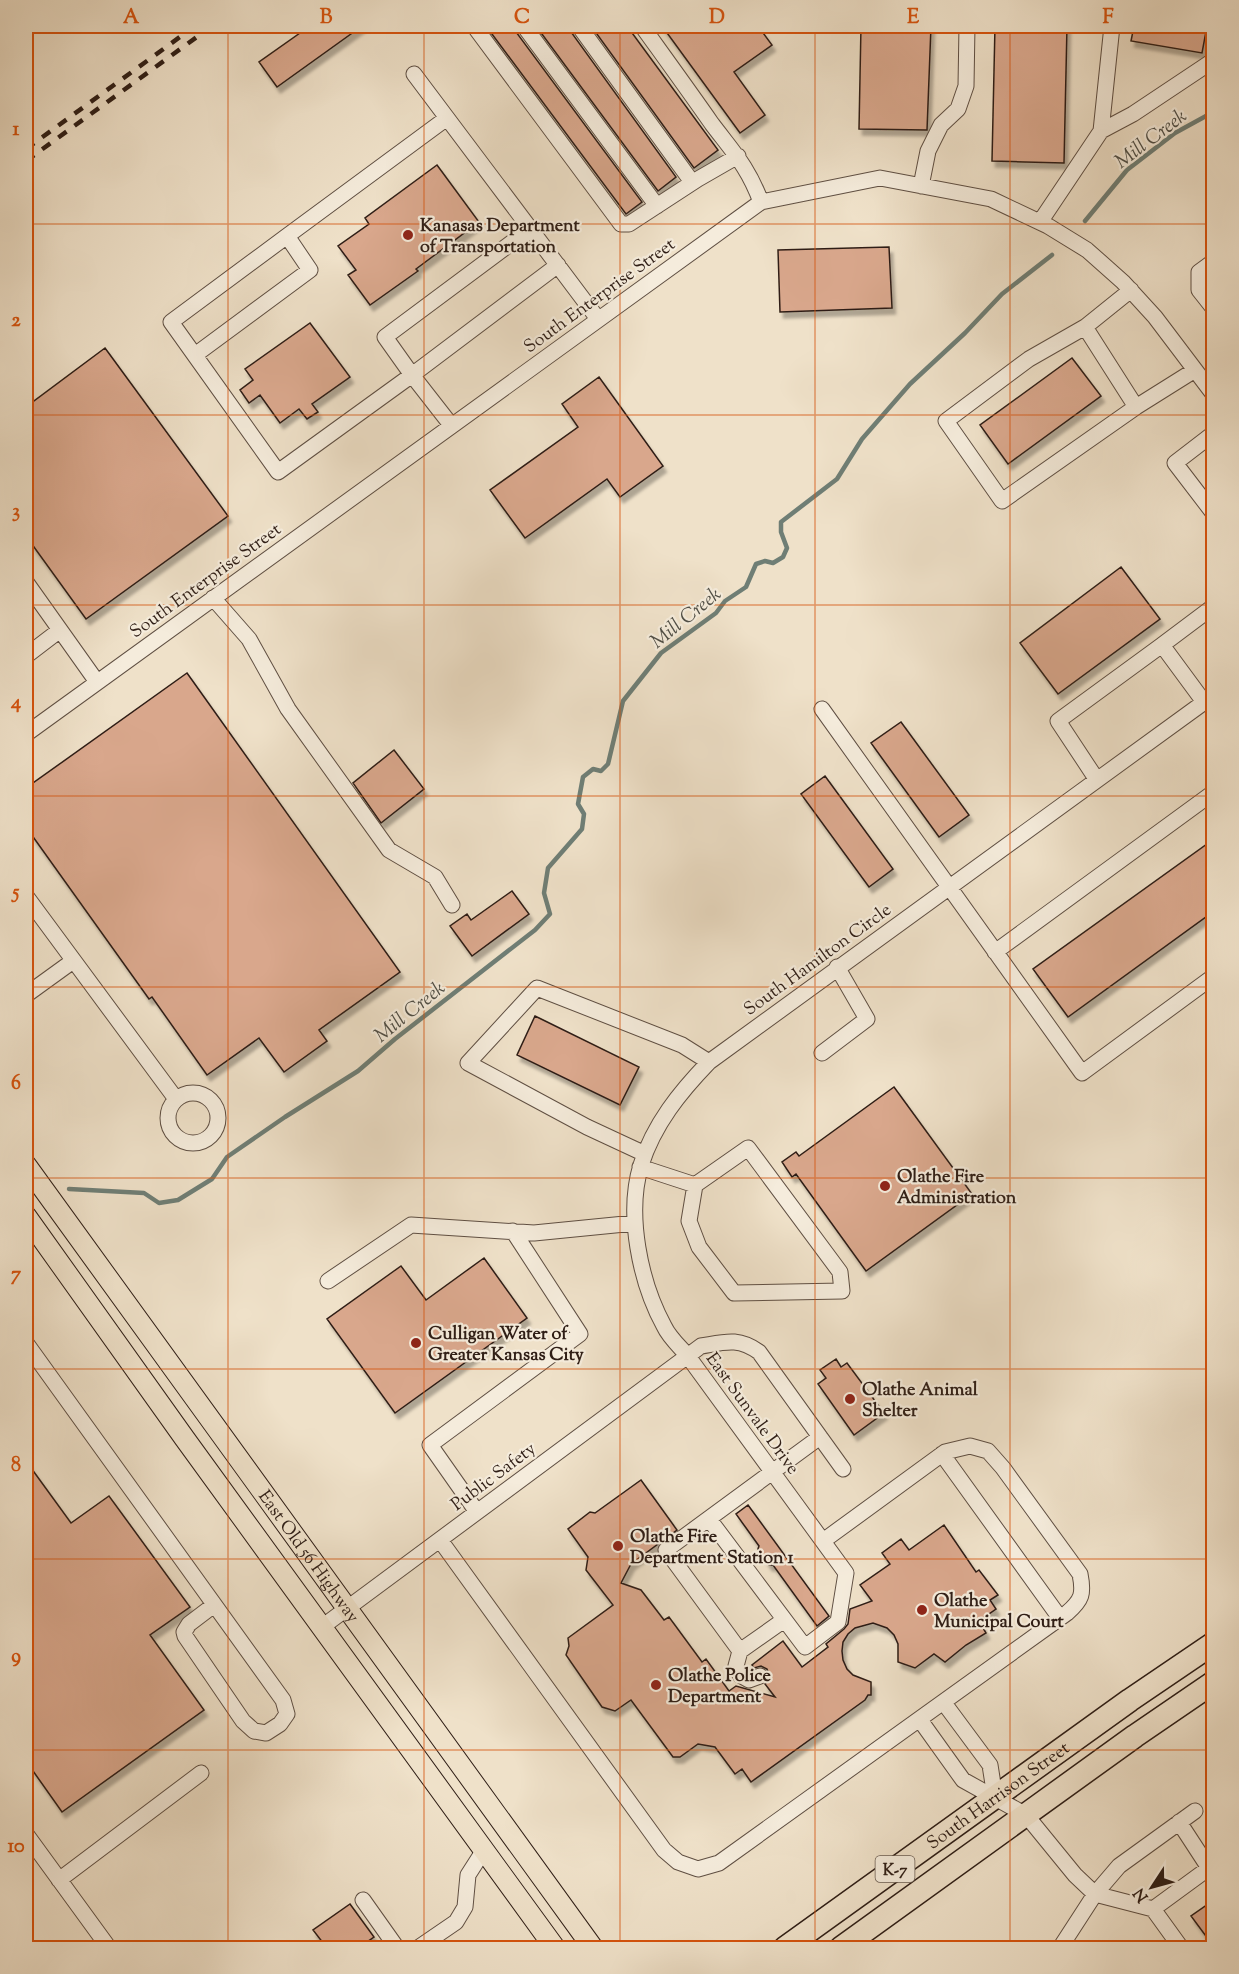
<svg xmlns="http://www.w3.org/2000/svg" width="1239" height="1974" font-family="'Sorts Mill Goudy',serif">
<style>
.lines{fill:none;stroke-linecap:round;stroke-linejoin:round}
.stream{stroke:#6f7e75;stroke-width:4.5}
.building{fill:#d9a78c;stroke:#2f1e16;stroke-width:1.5;filter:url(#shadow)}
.minor-casing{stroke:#5f4f43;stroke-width:17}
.major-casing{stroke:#2f1e16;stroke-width:22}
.highway-casing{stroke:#2f1e16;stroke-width:25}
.minor{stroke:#f5ecdc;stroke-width:15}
.major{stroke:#efe1c9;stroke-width:20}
.highway{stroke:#efe1c9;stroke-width:22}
.rail{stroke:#2f1e16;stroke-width:4.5;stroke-dasharray:10 10;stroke-linecap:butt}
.grid{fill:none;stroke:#d6530d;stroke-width:1.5;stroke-opacity:0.55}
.poi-dot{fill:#8f2418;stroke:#f5ecdc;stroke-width:2}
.labels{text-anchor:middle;stroke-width:4.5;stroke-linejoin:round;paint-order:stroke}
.shield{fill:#f5ecdc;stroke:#6a5c51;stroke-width:1.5}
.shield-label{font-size:16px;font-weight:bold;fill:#2f1e16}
.poi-label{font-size:18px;font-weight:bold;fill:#2f1e16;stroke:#f5ecdc;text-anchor:start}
.street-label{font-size:18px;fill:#2f1e16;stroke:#f5ecdc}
.water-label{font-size:20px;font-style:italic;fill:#4f4e46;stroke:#f5ecdc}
.neatline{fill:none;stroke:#d6530d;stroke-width:2}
.grid-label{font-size:20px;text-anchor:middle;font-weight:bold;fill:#d6530d}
</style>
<defs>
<filter id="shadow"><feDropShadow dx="3.5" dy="6" stdDeviation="1.5" flood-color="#0004"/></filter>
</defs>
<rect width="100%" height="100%" fill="#efe1c9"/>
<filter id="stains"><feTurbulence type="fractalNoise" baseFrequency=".00333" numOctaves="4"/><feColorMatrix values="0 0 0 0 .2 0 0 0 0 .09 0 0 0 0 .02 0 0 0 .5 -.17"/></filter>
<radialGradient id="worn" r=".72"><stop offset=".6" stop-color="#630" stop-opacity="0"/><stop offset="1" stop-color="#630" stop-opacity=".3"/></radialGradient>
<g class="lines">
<!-- stream -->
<path class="stream" d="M1085,221L1127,170L1175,133L1206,116L1214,110
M69,1189L144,1193L159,1203L178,1200L212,1179L227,1157L285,1117L358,1071L395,1039L535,930L550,914L544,893L548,868L582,829L584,814L578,804L583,777L593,769L601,771L608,764L623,701L661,653L716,613L725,601L746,587L756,564L765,561L773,563L783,557L787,548L781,532V522L837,479L862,439L910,384L965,333L1002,294L1052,255"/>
</g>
<!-- building -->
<path class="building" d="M310,26H362L277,87L259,62Z
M486,26H514L516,32L642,202L626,214Z
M536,26H569L571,32L676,177L658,191Z
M600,26H627L718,150L694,168L594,30Z
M662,26H758L772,45L734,72L765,115L740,133Z
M861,26H931L927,130L859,129Z
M995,26H1067L1064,163L992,161Z
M1134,26H1207L1202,53L1131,41Z
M437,165L479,222L416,269L418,271L370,305L348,275L356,270L338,246L369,224L365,218Z
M889,247L892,308L780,312L778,250Z
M310,323L350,377L312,404L318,412L307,419L299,409L280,423L260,395L249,403L240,390L253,380L245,369Z
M105,348L228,516L86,619L26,536V407Z
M1072,358L1101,396L1008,464L980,425Z
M599,377L663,466L620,497L607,479L525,538L490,490L578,427L562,404Z
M1121,567L1160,619L1058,694L1020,643Z
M187,673L400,972L319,1030L327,1041L284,1072L259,1038L207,1075L152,997L149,999L26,827V788Z
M901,722L969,815L939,837L871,743Z
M394,750L424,789L381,823L353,783Z
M825,776L893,869L869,887L801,794Z
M1214,839V911L1068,1017L1033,969Z
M512,891L529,914L472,956L450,926L467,914L471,920Z
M535,1016L639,1067L620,1105L517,1055Z
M894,1087L972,1194L866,1271L796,1174L792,1177L782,1162L796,1152L799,1156Z
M484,1258L527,1318L395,1413L327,1319L401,1266L426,1300Z
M836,1359L841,1367L847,1363L884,1413L854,1435L818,1384L826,1378L820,1370Z
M26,1461L71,1523L109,1496L190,1607L150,1635L204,1710L62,1812L26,1761Z
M641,1480L677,1530L631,1564L621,1583L641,1590L664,1620L669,1617L702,1662L706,1659L729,1691L736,1686L775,1697L765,1684L770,1677L767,1669L761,1666L754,1668L752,1665L783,1641L802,1667L828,1647L826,1644L844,1629L848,1624L850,1609L872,1601L860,1585L890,1564L882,1553L901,1539L909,1550L944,1525L976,1572L979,1570L998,1595L990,1600L996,1609L979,1621L986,1633L966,1645L945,1662L934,1654L915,1668L898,1662V1644L894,1635L887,1628L873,1623L855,1628L848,1634L843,1642L842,1651L843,1660L847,1669L853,1675L871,1682V1695H868L865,1700L751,1782L742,1769L735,1774L715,1747L698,1744L680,1757H673L631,1700L615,1711L602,1707L566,1655L569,1646L568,1638L613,1605L586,1570L588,1557L568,1529L590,1512L595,1513Z
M748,1505L829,1616L817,1626L773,1565H769L758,1549L759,1546L736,1514Z
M1214,1900V1947L1191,1916Z
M350,1904L374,1937L358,1948H327L313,1930Z"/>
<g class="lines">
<!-- minor casing -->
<g class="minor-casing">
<path id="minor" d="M474,26L621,224H629L698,179L738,156
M524,26L657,206
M579,26L692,182
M642,26C665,58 689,91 712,124C734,153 748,167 761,202
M414,74L598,319
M1101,131L1133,114L1214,60
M921,186L928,151L941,125L958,109L966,86L967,26
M1040,222L1101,131L1112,26
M287,236L447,118
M1214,261L1199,272V290L1214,309
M1131,290L1085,327L1136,407L1195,370
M1085,327L1029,359L946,421L1002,501L1136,407
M195,355L310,270L287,236L171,322L278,472L412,375L385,337L530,229
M451,425L412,375L558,265
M1214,433L1175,463L1214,514
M26,582L97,682
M213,598L249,639L288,709L389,850L435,877L452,905
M26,656L60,630
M1204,702L1162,645L1214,606
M822,709L1082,1073L1214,976
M26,734L761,202L880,178L991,199L1048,226L1087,250L1123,282L1155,317L1214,395
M1097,780L1058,721L1162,645
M26,896L176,1099
M995,952L1214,792
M26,995L73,961
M822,1053L867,1019L837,967
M168 1118a25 25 0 1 1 50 0a25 25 0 1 1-50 0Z
M645,1154L587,1127L468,1063L537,988L682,1045L709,1062
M640,1167L695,1185L689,1221L699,1247L734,1293L842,1291L840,1272L748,1148L695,1185
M328,1281L411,1225L534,1233L635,1223
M26,1343L283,1700L287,1714L280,1724L266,1733L254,1731L243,1721L185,1636L184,1632L189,1624L214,1605
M942,1454L1060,1618
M477,1512L430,1445L580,1334L513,1231
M709,1519L805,1647L838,1622L846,1573L687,1355C679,1346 669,1337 664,1326C640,1282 626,1214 641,1165C654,1124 680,1092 709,1062L1214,695
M440,1540L664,1850L678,1862L698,1869L719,1863L1067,1613C1082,1600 1084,1594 1080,1574L1003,1468L988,1451L970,1446L945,1452L823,1541
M322,1627L701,1346C725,1342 738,1337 759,1352L843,1469
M740,1651L784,1620
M760,1676L749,1680L740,1675L736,1666L740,1651L666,1550L820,1437
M944,1703L990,1765L995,1797
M920,1720L963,1780L1026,1815L1075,1875L1095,1894L1153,1909L1179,1945V1948
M26,1834L109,1948
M59,1880L201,1773
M363,1900L397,1948
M1153,1909L1209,1868L1179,1822
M418,1948L456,1922L465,1907L468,1875L484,1850
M1060,1948L1095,1894L1119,1866L1195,1811"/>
</g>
<!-- major casing -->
<g class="major-casing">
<g id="major">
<path id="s1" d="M26,1165L593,1948"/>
<path d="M26,1216L185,1439L555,1948"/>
</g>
</g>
<!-- highway casing -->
<g class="highway-casing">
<g id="highway">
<path id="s2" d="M785,1948L1130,1700L1214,1643"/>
<path d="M841,1948L1135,1736L1214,1682"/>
</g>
</g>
<!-- minor -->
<use href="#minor" class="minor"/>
<!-- major -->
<use href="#major" class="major"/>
<!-- highway -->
<use href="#highway" class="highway"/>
<!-- rail -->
<path class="rail" d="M26,149L195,26
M26,161L212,26"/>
</g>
<!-- grid -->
<path class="grid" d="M228,26V1948M424,26V1948M620,26V1948M815,26V1948M1010,26V1948M26,224H1214M26,415H1214M26,605H1214M26,796H1214M26,987H1214M26,1178H1214M26,1369H1214M26,1559H1214M26,1750H1214"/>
<!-- markers -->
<g class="poi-dot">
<circle cx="408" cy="235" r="6"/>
<circle cx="885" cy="1186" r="6"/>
<circle cx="416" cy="1343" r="6"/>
<circle cx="850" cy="1399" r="6"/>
<circle cx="618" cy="1546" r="6"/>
<circle cx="922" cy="1610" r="6"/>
<circle cx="656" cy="1685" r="6"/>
</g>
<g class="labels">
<!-- shield labels -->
<rect class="shield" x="875.5" y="1856" width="39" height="26" rx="4.5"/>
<g class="shield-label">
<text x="895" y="1875">K-7</text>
</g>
<!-- poi labels -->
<g class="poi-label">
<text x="420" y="231">Kanasas Department<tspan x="420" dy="21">of Transportation</tspan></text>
<text x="897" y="1182">Olathe Fire<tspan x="897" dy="21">Administration</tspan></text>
<text x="428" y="1339">Culligan Water of<tspan x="428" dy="21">Greater Kansas City</tspan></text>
<text x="862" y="1395">Olathe Animal<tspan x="862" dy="21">Shelter</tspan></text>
<text x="630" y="1542">Olathe Fire<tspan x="630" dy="21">Department Station 1</tspan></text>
<text x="934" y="1606">Olathe<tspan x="934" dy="21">Municipal Court</tspan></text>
<text x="668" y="1681">Olathe Police<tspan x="668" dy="21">Department</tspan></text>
</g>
<!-- street labels -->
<g class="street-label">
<text transform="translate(599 295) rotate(-36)" y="6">South Enterprise Street</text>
<text transform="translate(205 580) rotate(-36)" y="6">South Enterprise Street</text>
<text transform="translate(817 959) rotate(-36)" y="6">South Hamilton Circle</text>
<text transform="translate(753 1413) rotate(54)" y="6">East Sunvale Drive</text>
<text transform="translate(493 1476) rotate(-37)" y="6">Public Safety</text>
<text dy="6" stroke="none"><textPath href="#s1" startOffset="483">East Old 56 Highway</textPath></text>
<text dy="6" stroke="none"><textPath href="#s2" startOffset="262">South Harrison Street</textPath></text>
</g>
<!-- water labels -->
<g class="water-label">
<text transform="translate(1150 138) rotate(-37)" y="7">Mill Creek</text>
<text transform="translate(685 617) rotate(-39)" y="7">Mill Creek</text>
<text transform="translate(409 1011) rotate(-39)" y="7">Mill Creek</text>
</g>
</g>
<!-- margin -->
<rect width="1239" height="1974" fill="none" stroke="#efe1c9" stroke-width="66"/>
<!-- north arrow -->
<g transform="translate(1152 1887) rotate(234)" stroke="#f5ecdc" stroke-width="4.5" paint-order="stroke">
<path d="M0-4.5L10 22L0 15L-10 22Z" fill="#2f1e16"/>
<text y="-9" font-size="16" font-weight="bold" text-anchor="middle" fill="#2f1e16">N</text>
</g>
<rect x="33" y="33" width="1173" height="1908" class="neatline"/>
<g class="grid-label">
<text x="131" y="23">A</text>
<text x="326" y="23">B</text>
<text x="522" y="23">C</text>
<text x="717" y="23">D</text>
<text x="913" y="23">E</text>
<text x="1108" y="23">F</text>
<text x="16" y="135">1</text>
<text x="16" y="326">2</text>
<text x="16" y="517">3</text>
<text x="16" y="708">4</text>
<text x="16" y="898">5</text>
<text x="16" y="1089">6</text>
<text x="16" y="1280">7</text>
<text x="16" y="1471">8</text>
<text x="16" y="1662">9</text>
<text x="16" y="1852">10</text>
</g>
<rect width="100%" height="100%" filter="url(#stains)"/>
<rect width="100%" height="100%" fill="url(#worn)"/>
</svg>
